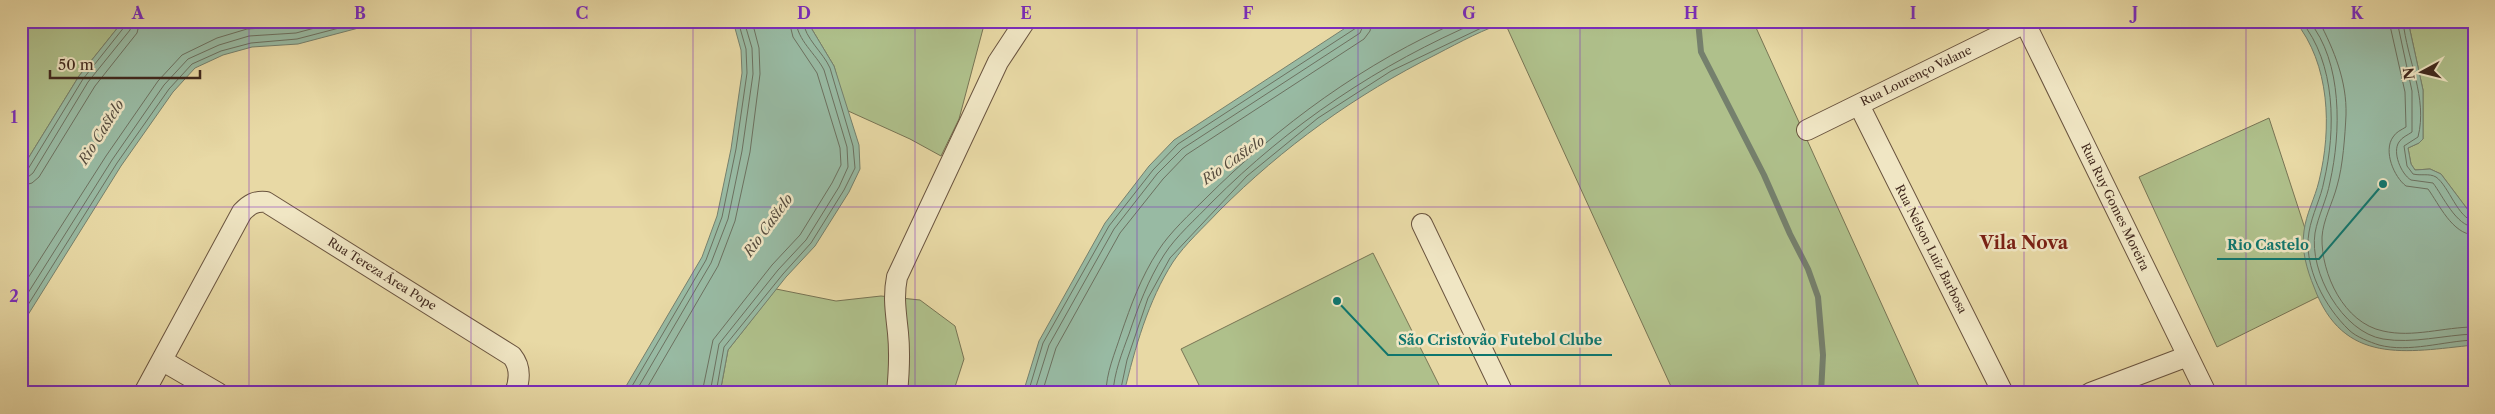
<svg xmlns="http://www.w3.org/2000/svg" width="2495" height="414" font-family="'Libre Caslon Text',serif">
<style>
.green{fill:#afc08b;stroke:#787454}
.water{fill:#98baa3;stroke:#75806d}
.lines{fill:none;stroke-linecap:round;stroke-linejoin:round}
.shore{stroke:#6c7160;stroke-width:1}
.stream{stroke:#75806d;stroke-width:6}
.minor-casing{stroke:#6a543f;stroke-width:22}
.minor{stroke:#f0e6c4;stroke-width:20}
.grid{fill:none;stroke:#7b2cbf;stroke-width:1;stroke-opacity:0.55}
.labels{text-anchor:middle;stroke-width:5;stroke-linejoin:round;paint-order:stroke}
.street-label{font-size:12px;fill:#40281d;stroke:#f0e6c4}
.water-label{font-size:14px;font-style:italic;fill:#564c3e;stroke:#f0e6c4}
.district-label{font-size:18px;font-weight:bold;fill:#7a1f14;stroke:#f0e6c4}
.leader{fill:none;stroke:#0f766e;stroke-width:2}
.callout-dot{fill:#0f766e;stroke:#f0e6c4;stroke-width:2}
.callout-label{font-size:14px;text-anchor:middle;font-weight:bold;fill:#0f766e;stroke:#f0e6c4;stroke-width:5;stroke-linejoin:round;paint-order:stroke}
.neatline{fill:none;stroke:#7b2cbf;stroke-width:2}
.grid-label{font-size:16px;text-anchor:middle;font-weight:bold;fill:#7b2cbf}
</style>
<rect width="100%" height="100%" fill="#e8d9a5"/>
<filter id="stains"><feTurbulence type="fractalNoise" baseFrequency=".004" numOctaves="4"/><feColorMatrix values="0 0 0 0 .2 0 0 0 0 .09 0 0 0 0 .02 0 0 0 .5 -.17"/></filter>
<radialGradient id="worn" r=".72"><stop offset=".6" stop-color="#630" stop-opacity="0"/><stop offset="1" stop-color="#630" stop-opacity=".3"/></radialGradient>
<!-- green -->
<path class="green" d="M21,21H123L79,76L21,170Z
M807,21H981L984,25L959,119L941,156L910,139L846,110L834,66Z
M1509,21H1753L1922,393H1674L1505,23Z
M2408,21H2474V218L2441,174L2430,169L2415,170L2411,164L2408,148L2419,143L2423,139V90Z
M2269,118L2326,293L2217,347L2139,177Z
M1373,253L1443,393H1203L1181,349Z
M776,289L836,301L881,296L920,300L955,326L964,359L953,393H720L728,350Z"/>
<!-- water -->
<path class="water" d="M123,21H385L298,44L252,47L223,55L195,68L173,92L121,166L21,326V170L79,76Z
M733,21H807L834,66L859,145L860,169L849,192L815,246L786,277L728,350L720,393H622L702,257L717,216L731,149L742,73L741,50Z
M1356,21H1509C1484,29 1460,42 1437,54C1355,95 1283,147 1219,211C1204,227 1185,244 1173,262C1148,301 1135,348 1124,393H1023L1039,341L1105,223L1149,166L1174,140Z
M2295,21H2408L2423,90V139L2419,143L2408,148L2411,164L2415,170L2430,169L2441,174L2474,218V345C2406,352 2343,366 2314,287C2307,270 2301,250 2304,231C2306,214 2315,198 2319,181C2332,128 2330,64 2295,21Z"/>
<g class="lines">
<!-- shore -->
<path class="shore" d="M2301,21C2336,63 2336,130 2324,181C2321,198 2312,214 2309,232C2303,267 2325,307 2349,330C2356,337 2370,342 2379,345C2409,353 2444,341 2474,340
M2309,21C2343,62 2341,133 2330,182C2327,199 2318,216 2315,233C2309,272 2342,332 2383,339C2413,344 2444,335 2474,334
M2319,21C2334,50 2347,81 2346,115C2345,135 2343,166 2337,186C2333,202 2323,220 2322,237C2321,274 2344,323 2383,331C2413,338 2444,327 2474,327
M2389,21L2405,92L2406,127C2401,130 2396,132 2393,137C2383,151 2394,177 2406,186L2428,189C2439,204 2452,234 2474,235
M2397,21L2412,91V132C2408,135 2402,137 2399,142C2392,152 2401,174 2411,180L2433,183C2443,196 2456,226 2474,227
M2403,21C2407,60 2428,98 2418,137L2404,146L2407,166L2413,174C2421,176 2429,173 2436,177C2449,186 2458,219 2474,221
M21,172L28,169L83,79L125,26L126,21
M21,178L28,177L33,173L88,82L130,30L132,21
M21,186L32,183L39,177L95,86L137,33L140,21
M21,289L106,156L158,81L182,55L217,38L247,29L295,26L312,21
M21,304L112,160L164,85L188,59L219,45L249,36L296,33L341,21
M21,316L117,163L169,89L192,64L221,51L251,43L297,39L366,21
M628,393L706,260L722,217L736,149L747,73L746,49L738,21
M635,393L711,263L728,219L742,151L753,74L752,48L744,21
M644,393L718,266L735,221L750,152L760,74L759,48L752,21
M702,393L713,340L772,265L800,235L832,183L841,165L840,148L817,73L793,37L789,21
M710,393L719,344L778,270L806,240L839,187L848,167L847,147L824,70C816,54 797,40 796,21
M716,393L724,347L783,274L811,243L844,190L855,168L853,146L830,68C823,52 805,39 803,21
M1028,393L1043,343L1109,226L1153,170L1178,144L1356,28L1358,21
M1034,393L1049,345L1114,229L1157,174L1182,149L1360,33L1365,21
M1042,393L1056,348L1120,233L1163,179L1186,155L1364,39L1370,31L1372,21
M1106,393C1106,373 1115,353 1121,334C1131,305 1141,277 1158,251C1170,232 1190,214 1206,198C1279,125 1365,62 1460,21
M1113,393C1114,373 1122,353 1129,334C1138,307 1148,280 1164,255C1176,236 1196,219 1212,202C1289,125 1379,64 1480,21
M1120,393L1127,360L1148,298L1170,258L1247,176L1318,118L1391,71L1496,21"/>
<!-- stream -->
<path class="stream" d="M1698,21L1701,52L1764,175L1790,234L1808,269L1818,297L1823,355L1821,393"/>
<!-- minor casing -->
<g class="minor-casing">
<path id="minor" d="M2024,21L2206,393
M1859,105L2003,393
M1807,130L2025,23
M1422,224L1503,393
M163,361L218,393
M144,393L242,212C250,204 255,201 266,202L512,356C521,367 520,380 515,393
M897,393C899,373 900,353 898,333C896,313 893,297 897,277L998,62L1025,21
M2090,393L2188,356"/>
</g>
<!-- minor -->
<use href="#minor" class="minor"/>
</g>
<!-- grid -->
<path class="grid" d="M249,21V393M471,21V393M693,21V393M915,21V393M1137,21V393M1358,21V393M1580,21V393M1802,21V393M2024,21V393M2246,21V393M21,207H2474"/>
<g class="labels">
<!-- street labels -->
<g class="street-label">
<text transform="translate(1916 76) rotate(-26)" y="4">Rua Lourenço Valane</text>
<text transform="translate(2115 207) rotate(64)" y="4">Rua Ruy Gomes Moreira</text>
<text transform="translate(1931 249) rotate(63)" y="4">Rua Nelson Luiz Barbosa</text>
<text transform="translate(382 274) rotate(32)" y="4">Rua Tereza Área Pope</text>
</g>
<!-- water labels -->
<g class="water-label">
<text transform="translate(101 132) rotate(-58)" y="5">Rio Castelo</text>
<text transform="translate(1233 160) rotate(-35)" y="5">Rio Castelo</text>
<text transform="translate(768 225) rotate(-54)" y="5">Rio Castelo</text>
</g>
<!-- district labels -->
<g class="district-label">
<text x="2024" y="249">Vila Nova</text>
</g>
</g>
<!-- callouts -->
<path class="leader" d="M2383 184L2319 259H2217M1337 301L1388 355H1612"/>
<g class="callout-dot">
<circle cx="2383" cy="184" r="5"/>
<circle cx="1337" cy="301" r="5"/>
</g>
<g class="callout-label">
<text x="2268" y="250">Rio Castelo</text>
<text x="1500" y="345">São Cristovão Futebol Clube</text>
</g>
<!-- margin -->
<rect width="2495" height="414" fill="none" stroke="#e8d9a5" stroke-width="55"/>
<!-- north arrow -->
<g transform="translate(2422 72) rotate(263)" stroke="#f0e6c4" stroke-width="4" paint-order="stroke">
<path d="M0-4L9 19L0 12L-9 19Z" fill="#40281d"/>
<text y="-8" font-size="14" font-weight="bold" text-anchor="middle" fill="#40281d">N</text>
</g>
<!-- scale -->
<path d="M50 70v8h150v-8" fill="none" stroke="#40281d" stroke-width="2.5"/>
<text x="58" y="70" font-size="15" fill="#40281d" stroke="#f0e6c4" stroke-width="4" paint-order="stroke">50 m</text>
<rect x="28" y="28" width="2440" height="358" class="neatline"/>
<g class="grid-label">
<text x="138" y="19">A</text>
<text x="360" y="19">B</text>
<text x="582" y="19">C</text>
<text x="804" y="19">D</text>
<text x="1026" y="19">E</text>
<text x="1248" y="19">F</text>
<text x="1469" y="19">G</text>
<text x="1691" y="19">H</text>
<text x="1913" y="19">I</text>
<text x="2135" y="19">J</text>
<text x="2357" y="19">K</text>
<text x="14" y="123">1</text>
<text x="14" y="302">2</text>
</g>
<rect width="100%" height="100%" filter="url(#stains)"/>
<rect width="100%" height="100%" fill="url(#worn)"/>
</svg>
